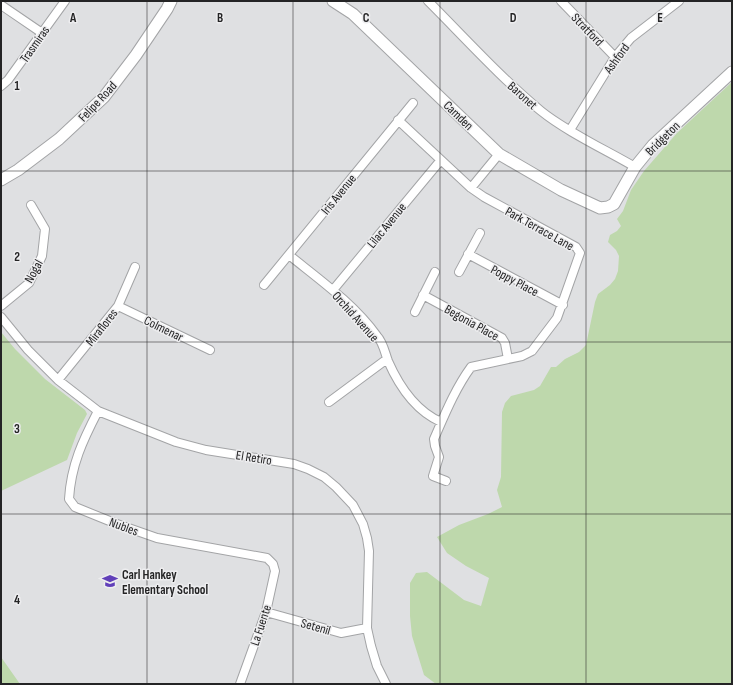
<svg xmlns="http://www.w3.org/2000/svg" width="733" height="685" font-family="'Sofia Sans Condensed',sans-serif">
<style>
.green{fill:#bed8ac}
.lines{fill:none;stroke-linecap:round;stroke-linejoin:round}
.street-casing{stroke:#a3a4a6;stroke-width:10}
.secondary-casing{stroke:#a3a4a6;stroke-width:13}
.street{stroke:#fff;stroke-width:8}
.secondary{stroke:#fff;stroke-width:11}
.grid{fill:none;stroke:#242425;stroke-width:1;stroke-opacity:0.55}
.labels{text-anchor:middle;stroke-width:3;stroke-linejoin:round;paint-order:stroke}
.street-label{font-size:13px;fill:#242425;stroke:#ededef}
.poi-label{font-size:13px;font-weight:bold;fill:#242425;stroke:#ededef;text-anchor:start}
.grid-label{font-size:13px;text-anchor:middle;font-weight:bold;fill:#242425;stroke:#ededef;stroke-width:3;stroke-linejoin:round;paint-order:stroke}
</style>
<rect width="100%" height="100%" fill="#dfe0e2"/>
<!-- green -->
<path class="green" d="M732,82V684H436L424,675L412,636L410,616V583L416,573L427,572L464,600L481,606L489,578L466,566L447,553L437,537L459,525L488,514L502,507L497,490L501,477L502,412L505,403L511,396L534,390L540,386L551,367H556L565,359L579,352L586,345L595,302L598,294L610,285L615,279L618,271L619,256L616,250L608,242L610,235L617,231L621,226L617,219L623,211L631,190L644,171L677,133Z
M1,332L15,349L45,379L85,410L87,414L77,433L67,460L1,491Z
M1,657L20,684H1Z"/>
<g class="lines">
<!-- street casing -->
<g class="street-casing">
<path id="street" d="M428,1C465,38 501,78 541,111C567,132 606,150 635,167
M561,1L615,57
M1,5L42,33
M1,86L8,80L65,1
M398,120L471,188L484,197L576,247L580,253L557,318L532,351L522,356L471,367C455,389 445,414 434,439L435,446L439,457L433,476L446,481
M570,130L615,57L631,38L679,1
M471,188L499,154
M468,254L563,305
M289,255C320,280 354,304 377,336C383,342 385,353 388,361C399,386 416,411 441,422
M459,272L480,233
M264,285L413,103
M333,290L440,161
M423,295L502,338L505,343L508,359
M1,306L29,283L42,256L45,229L31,205
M118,306L210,350
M415,312L435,272
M1,317L28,350L58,380L98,411L176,442L206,450L294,464L308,469L324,477L336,487L353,505L363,524L367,538L369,551L367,628L371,646L377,666L386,684
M58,380L118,306L135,267
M329,402L387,359
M98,411C83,440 71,465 69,499L75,507L117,524L157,538L267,558L273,564L275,571L266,612L240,684
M266,612L341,633L367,628"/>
</g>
<!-- secondary casing -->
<g class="secondary-casing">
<path id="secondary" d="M333,1L353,14L499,154L561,190L600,208L608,207L614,204L635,167L653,145L732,72
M1,180L18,170L59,139L104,97L136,55L167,9L171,1"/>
</g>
<!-- street -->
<use href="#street" class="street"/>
<!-- secondary -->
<use href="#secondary" class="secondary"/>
</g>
<!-- grid -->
<path class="grid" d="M147,1V684M293,1V684M440,1V684M586,1V684M1,171H732M1,342H732M1,514H732"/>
<!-- icons -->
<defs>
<g id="school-bare" transform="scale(1.2)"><path d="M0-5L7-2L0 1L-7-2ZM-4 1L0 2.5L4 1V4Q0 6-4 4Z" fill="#6140b9" stroke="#ededef" stroke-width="2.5" paint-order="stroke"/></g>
</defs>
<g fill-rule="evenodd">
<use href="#school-bare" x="110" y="581"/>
</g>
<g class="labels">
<!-- street labels -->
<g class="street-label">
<text transform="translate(588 29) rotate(46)" y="5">Stratford</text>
<text transform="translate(34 44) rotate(-55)" y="5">Trasmiras</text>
<text transform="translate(616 58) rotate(-54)" y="5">Ashford</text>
<text transform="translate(523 95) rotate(42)" y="5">Baronet</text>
<text transform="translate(97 101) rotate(-47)" y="5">Felipe Road</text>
<text transform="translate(459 115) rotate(44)" y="5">Camden</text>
<text transform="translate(662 138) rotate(-45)" y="5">Bridgeton</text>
<text transform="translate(338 194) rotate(-51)" y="5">Iris Avenue</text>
<text transform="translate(386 225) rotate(-51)" y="5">Lilac Avenue</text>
<text transform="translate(540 228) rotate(29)" y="5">Park Terrace Lane</text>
<text transform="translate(33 271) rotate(-61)" y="5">Nogal</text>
<text transform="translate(515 280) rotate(28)" y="5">Poppy Place</text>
<text transform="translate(356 316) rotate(48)" y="5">Orchid Avenue</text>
<text transform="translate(472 322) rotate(29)" y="5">Begonia Place</text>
<text transform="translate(101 327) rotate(-52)" y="5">Miraflores</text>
<text transform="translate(164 328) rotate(26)" y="5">Colmenar</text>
<text transform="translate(254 457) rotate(9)" y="5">El Retiro</text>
<text transform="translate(124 526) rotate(20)" y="5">Nubles</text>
<text transform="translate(260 625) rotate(-72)" y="5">La Fuente</text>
<text transform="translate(316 626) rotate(16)" y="5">Setenil</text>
</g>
<!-- poi labels -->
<g class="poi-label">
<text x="122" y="579">Carl Hankey<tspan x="122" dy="15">Elementary School</tspan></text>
</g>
</g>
<g class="grid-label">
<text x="73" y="22">A</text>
<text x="220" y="22">B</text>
<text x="366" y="22">C</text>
<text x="513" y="22">D</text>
<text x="660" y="22">E</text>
<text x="17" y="90">1</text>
<text x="17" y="261">2</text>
<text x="17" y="433">3</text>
<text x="17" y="604">4</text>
</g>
<!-- border -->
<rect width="733" height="685" fill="none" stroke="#242425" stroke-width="4"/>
</svg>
